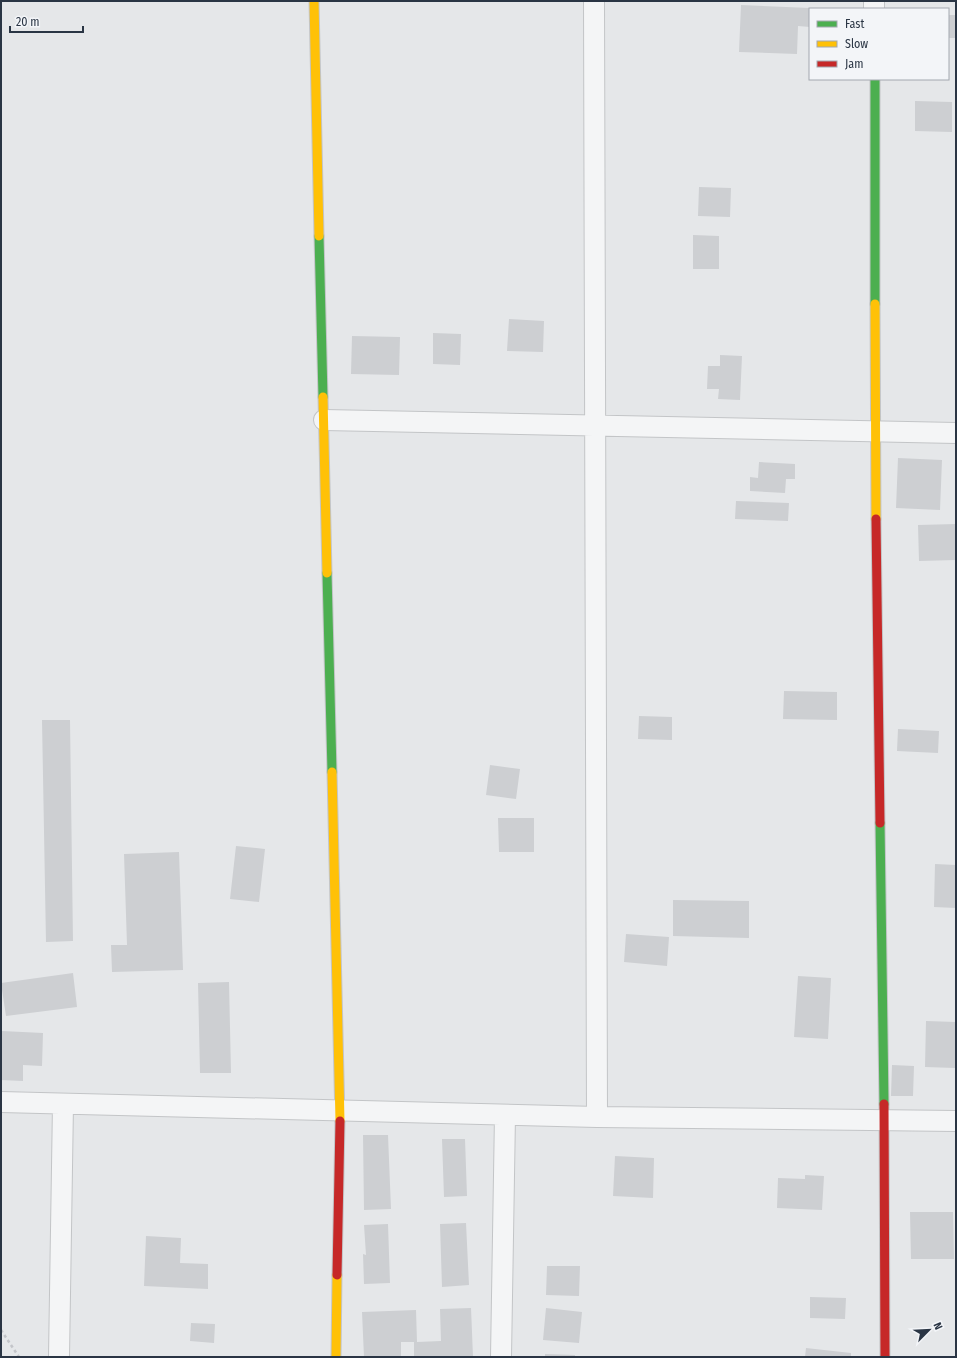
<svg xmlns="http://www.w3.org/2000/svg" width="957" height="1358" font-family="'Fira Sans Condensed',sans-serif">
<style>
.building{fill:#cdcfd2}
.lines{fill:none;stroke-linecap:round;stroke-linejoin:round}
.street-casing{stroke:#c3c5c7;stroke-width:22}
.fast-casing{stroke:#c3c5c7;stroke-width:11}
.slow-casing{stroke:#c3c5c7;stroke-width:11}
.jam-casing{stroke:#c3c5c7;stroke-width:11}
.path{stroke:#c3c5c9;stroke-width:2.5;stroke-dasharray:3 3;stroke-linecap:butt}
.street{stroke:#f4f5f6;stroke-width:20}
.fast{stroke:#4caf50;stroke-width:9}
.slow{stroke:#ffc107;stroke-width:9}
.jam{stroke:#c62828;stroke-width:9}
</style>
<rect width="100%" height="100%" fill="#e5e7e9"/>
<!-- building -->
<path class="building" d="M741,5L810,8V27L798,26L797,54L739,52Z
M948,15H956V38H948Z
M915,101L952,102V132L915,131Z
M699,187L731,188L730,217L698,216Z
M693,235L719,236V269H693Z
M509,319L544,321L543,352L507,351Z
M433,333L461,334L460,365L433,364Z
M352,336L400,337L399,375L351,374Z
M720,355L742,356L740,400L718,399L719,389H707L708,366H720Z
M898,458L942,460L940,510L896,508Z
M759,462L795,464V479H786L785,493L750,491V477L758,478Z
M736,501L789,503L788,521L735,519Z
M956,524V560L919,561L918,525Z
M784,691L837,692V720L783,719Z
M639,716L672,717V740L638,739Z
M42,720H70L73,941L46,942Z
M898,729L939,731L938,753L897,751Z
M490,765L520,769L516,799L486,795Z
M498,818H534V852H499Z
M236,846L265,849L259,902L230,899Z
M179,852L183,970L112,972L111,945H127L124,854Z
M935,864L956,865V908L934,907Z
M673,900L749,901V938L673,936Z
M626,934L669,937L667,966L624,962Z
M73,973L77,1007L6,1016L1,983Z
M798,976L831,978L828,1039L794,1037Z
M229,982L231,1073H200L198,983Z
M926,1021L956,1022L955,1068L925,1067Z
M2,1031L43,1033L42,1066L23,1065V1081L1,1080Z
M892,1065L914,1066L913,1096H891Z
M363,1135H388L391,1209L364,1210Z
M442,1139H465L467,1196L444,1197Z
M615,1156L654,1158L653,1198L613,1196Z
M805,1175L824,1176L822,1210L777,1208L778,1178L805,1179Z
M910,1212H953L954,1259H911Z
M466,1223L469,1285L442,1287L440,1224Z
M388,1224L390,1283L364,1284L363,1254L366,1255L364,1225Z
M146,1236L181,1238L180,1263L208,1264V1289L144,1286Z
M547,1266H580L579,1296L546,1295Z
M810,1297L846,1298L845,1319L810,1318Z
M471,1308L473,1357H414V1342H401V1357H364L362,1312L416,1310L417,1342L441,1341L440,1309Z
M546,1308L582,1312L579,1343L543,1340Z
M191,1323L215,1324L214,1343L190,1341Z
M806,1348L851,1353V1357H805Z
M545,1354L575,1355V1357H545Z"/>
<g class="lines">
<!-- street casing -->
<g class="street-casing">
<path id="street" d="M594,1L597,1117
M874,1V9
M324,420L956,433
M1,1102L597,1117L956,1121
M59,1357L63,1104
M501,1357L505,1115"/>
</g>
<!-- fast casing -->
<g class="fast-casing">
<path id="fast" d="M875,79V304
M319,236L323,397
M327,573L332,772
M880,823L884,1104"/>
</g>
<!-- slow casing -->
<g class="slow-casing">
<path id="slow" d="M314,1L319,236
M875,304L876,519
M323,397L327,573
M332,772L340,1121
M336,1357L337,1275"/>
</g>
<!-- jam casing -->
<g class="jam-casing">
<path id="jam" d="M876,519L880,823
M884,1104L885,1357
M337,1275L340,1121"/>
</g>
<!-- path -->
<path class="path" d="M1,1330L19,1357"/>
<!-- street -->
<use href="#street" class="street"/>
<!-- fast -->
<use href="#fast" class="fast"/>
<!-- slow -->
<use href="#slow" class="slow"/>
<!-- jam -->
<use href="#jam" class="jam"/>
</g>
<!-- border -->
<rect width="957" height="1358" fill="none" stroke="#2a3544" stroke-width="4"/>
<!-- legend -->
<rect x="809" y="8" width="140" height="72" fill="#f3f5f8" stroke="#a3a8b0"/>
<rect x="817" y="21" width="20" height="6" fill="#4caf50" stroke="#a3a8b0"/>
<text x="845" y="28" font-size="12" fill="#2a3544">Fast</text>
<rect x="817" y="41" width="20" height="6" fill="#ffc107" stroke="#a3a8b0"/>
<text x="845" y="48" font-size="12" fill="#2a3544">Slow</text>
<rect x="817" y="61" width="20" height="6" fill="#c62828" stroke="#a3a8b0"/>
<text x="845" y="68" font-size="12" fill="#2a3544">Jam</text>
<!-- north arrow -->
<g transform="translate(929 1330) rotate(66)" stroke="#f3f5f8" stroke-width="3" paint-order="stroke">
<path d="M0-3L7 15L0 10L-7 15Z" fill="#2a3544"/>
<text y="-6" font-size="11" font-weight="bold" text-anchor="middle" fill="#2a3544">N</text>
</g>
<!-- scale -->
<path d="M10 26v6h73v-6" fill="none" stroke="#2a3544" stroke-width="2"/>
<text x="16" y="26" font-size="12" fill="#2a3544" stroke="#f3f5f8" stroke-width="3" paint-order="stroke">20 m</text>
</svg>
